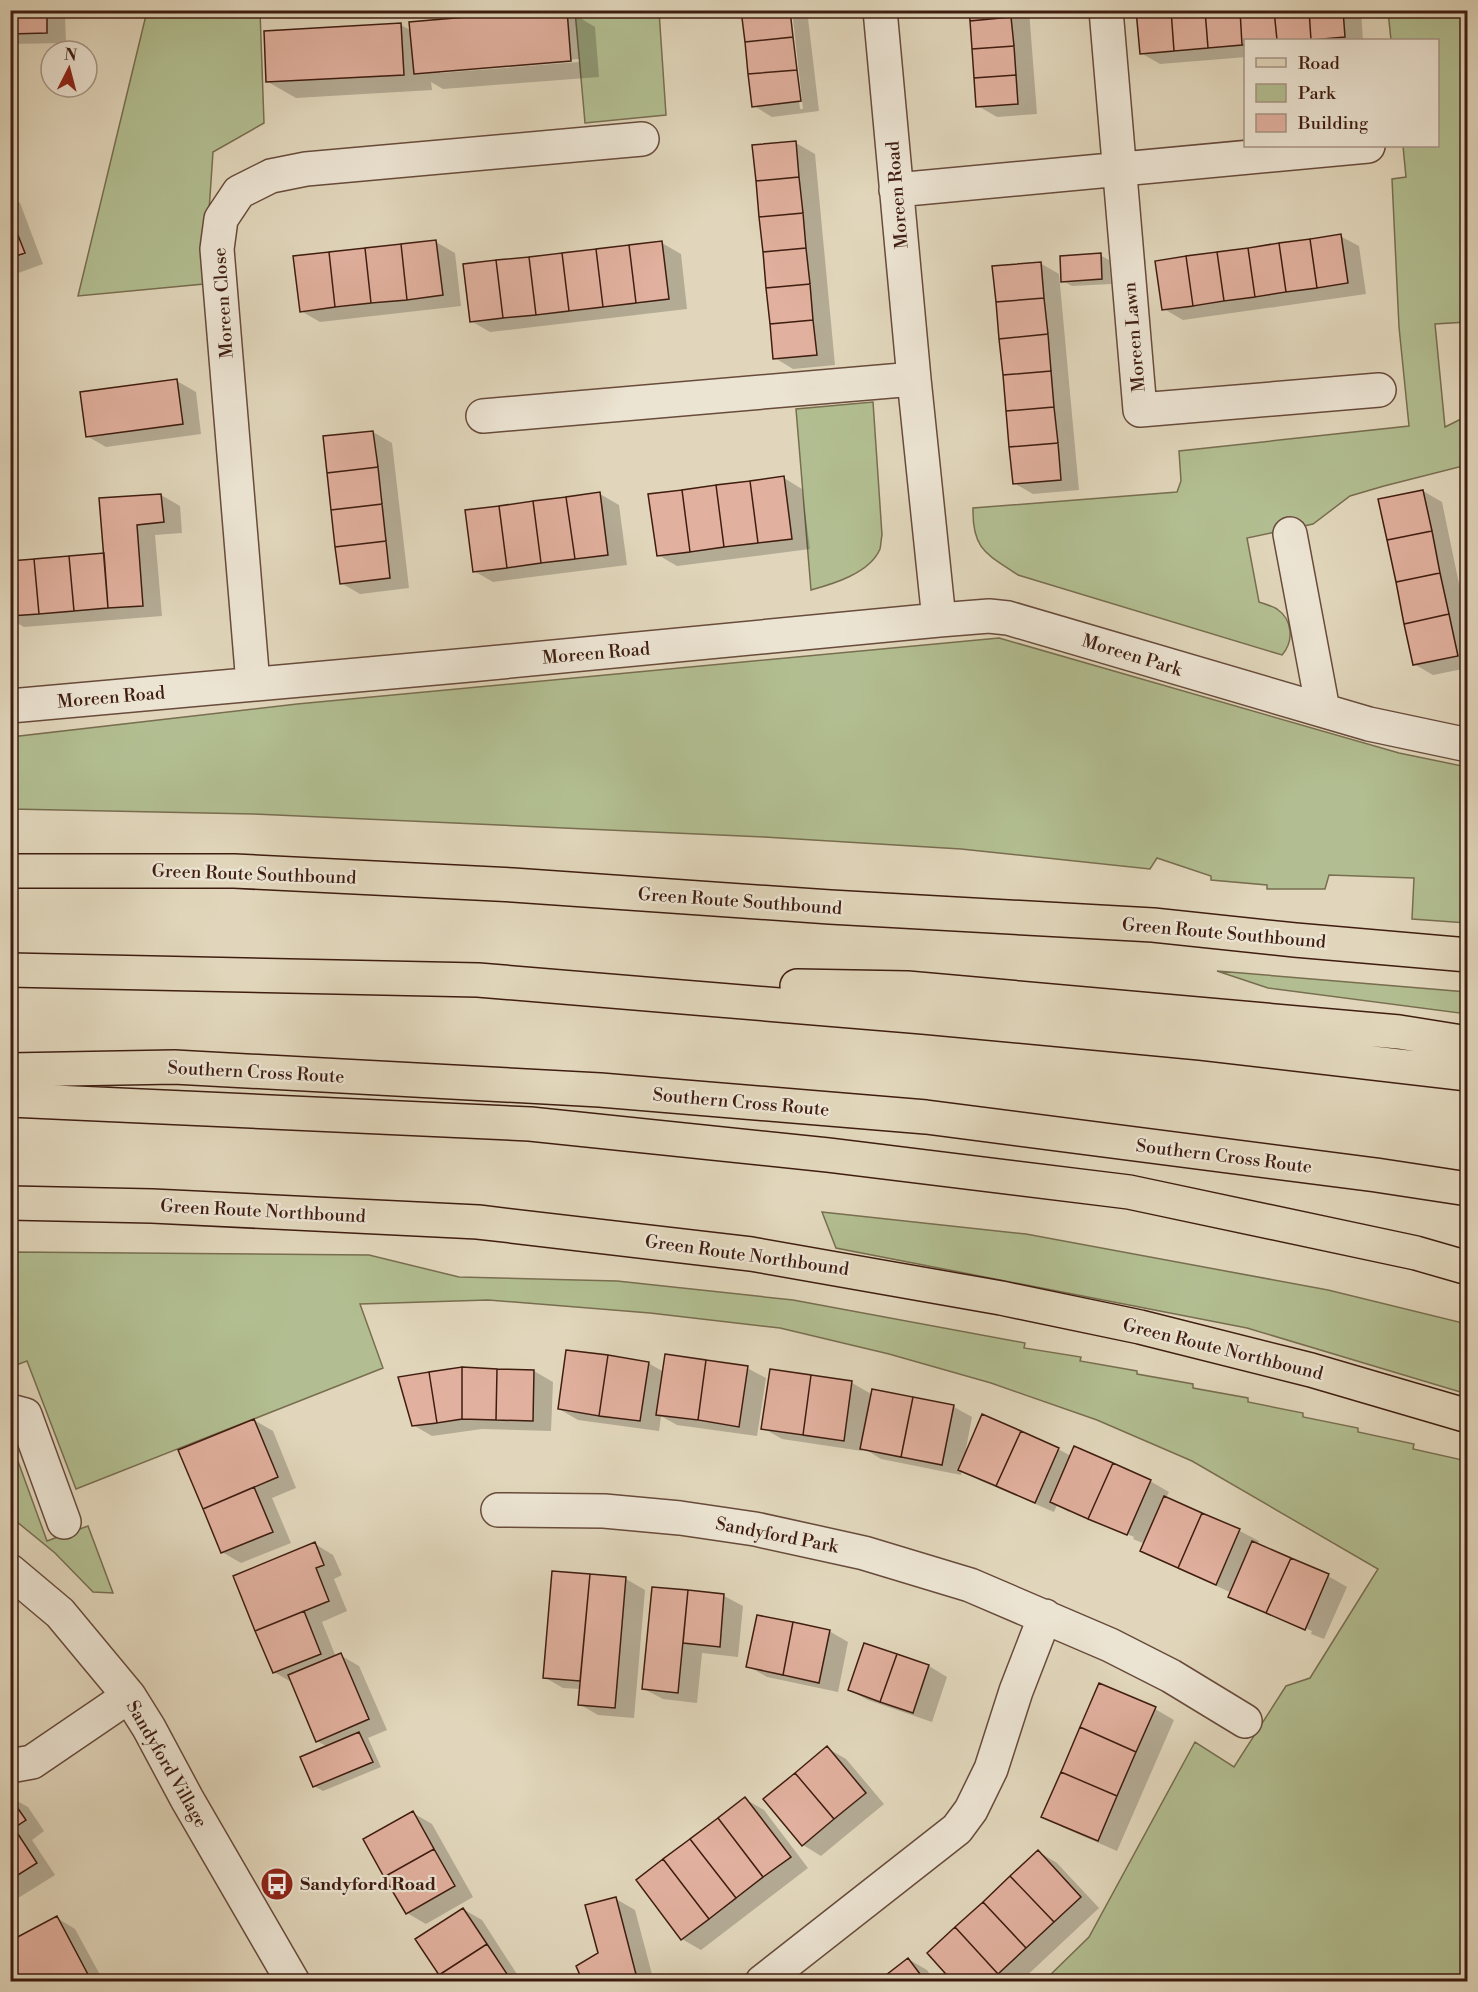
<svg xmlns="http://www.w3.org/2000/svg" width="1478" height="1992" font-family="'Libre Bodoni',serif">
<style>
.green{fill:#b2be91;stroke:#786e50;stroke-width:1.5}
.shadow{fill:#0003;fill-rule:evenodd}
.building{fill:#e1b09e;stroke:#3f1d10;stroke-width:1.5}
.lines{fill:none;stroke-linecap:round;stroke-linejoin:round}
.minor-casing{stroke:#684b3b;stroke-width:36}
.major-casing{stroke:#3f1d10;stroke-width:36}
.highway-casing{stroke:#3f1d10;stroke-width:36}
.minor{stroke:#ece4d3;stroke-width:33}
.major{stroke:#e1d6bb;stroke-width:33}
.highway{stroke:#e1d6bb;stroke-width:33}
.labels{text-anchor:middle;stroke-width:4.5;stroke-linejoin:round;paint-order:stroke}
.street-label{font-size:18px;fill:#3f1d10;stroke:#ece4d3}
.poi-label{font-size:18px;font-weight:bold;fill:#3f1d10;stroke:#ece4d3;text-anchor:start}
</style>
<rect width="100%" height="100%" fill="#e1d6bb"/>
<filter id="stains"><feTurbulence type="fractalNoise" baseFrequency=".00333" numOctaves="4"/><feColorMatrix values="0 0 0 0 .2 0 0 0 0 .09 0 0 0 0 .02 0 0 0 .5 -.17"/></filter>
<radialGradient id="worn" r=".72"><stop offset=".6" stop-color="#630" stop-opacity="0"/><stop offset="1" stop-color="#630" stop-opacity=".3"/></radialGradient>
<!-- green -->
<path class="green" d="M147,11H260L264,123L213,152L204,284L78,296Z
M575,11H659L666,115L585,123Z
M1388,11H1467V322L1435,324L1445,427L1467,416V465L1384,486L1350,496L1313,524L1247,538L1259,602C1265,604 1272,606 1277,609C1293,620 1294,641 1282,655L1018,575C987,554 972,550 973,508L1177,492L1181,481L1179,451L1409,426L1399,327L1392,179L1406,177L1403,146H1438V40H1391Z
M873,402L882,535C881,539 881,545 880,549C870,573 833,584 811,590L796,409Z
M999,638L1399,753L1467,767V923L1412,919L1414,878L1329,875L1325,889H1267V885L1211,880V876L1157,858L1150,869L961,849L764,837L254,814L11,809V737L297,704Z
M1217,971L1467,992V1014L1268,988Z
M822,1212L1026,1234L1328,1290L1467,1324V1394L1247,1328L836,1248Z
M11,1252L369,1255L459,1277L617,1281L793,1300L1025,1343L1024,1348L1081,1357L1080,1361L1137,1371V1374L1193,1384V1388L1248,1398V1402L1303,1413V1417L1358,1428V1432L1414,1444L1413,1449L1467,1461V1981H1044L1089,1937L1195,1742L1234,1767L1286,1686L1310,1678L1378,1569L1192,1461L1097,1420L991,1383L889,1354L780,1328L650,1313L488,1300L360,1304L383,1368L76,1489L27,1361L11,1367Z
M10,1446L15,1453L47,1541L88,1526L113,1593L93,1592L55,1553L11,1517Z"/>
<!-- shadow -->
<path class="shadow" d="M10,10H71V16H65L66,43L10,44Z
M567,10L595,27L599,77L443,89L431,82L432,90L296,98L268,82L401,25L412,31ZM579,59V62L440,73V70Z
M789,10L800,109H803L792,10H807L819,111L772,117L754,106Z
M971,10H1029L1037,114L997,117L978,106Z
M1138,10H1361L1363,40H1246V57L1160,64L1141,53Z
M796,143L815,154L835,365L793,369L775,358Z
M10,197L20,203L43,264L10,276Z
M1340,236L1359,246L1366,294L1183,320L1164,309Z
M436,242L455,253L461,306L320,322L301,311Z
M662,243L681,254L687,309L490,332L471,321Z
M1100,255L1109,260L1111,284L1072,286L1063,281Z
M1040,263L1059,274L1079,490L1033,494L1014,483Z
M177,381L196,392L201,434L106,447L87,436Z
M373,432L392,443L409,588L360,594L341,583Z
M784,478L802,489L810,549L677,566L658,555Z
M1423,491L1442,502L1468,627V668L1433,675L1414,664Z
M600,494L619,505L627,565L493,582L474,571Z
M161,495L180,506L182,533L155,535L162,616L24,627L10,619V563L106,555Z
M648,1363L664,1372L747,1368L766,1378L757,1436L677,1425L661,1416L659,1431L578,1420L559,1409Z
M534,1371L553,1382L551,1431L482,1429L432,1436L413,1425Z
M771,1371L852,1383L873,1395L954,1407L972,1417L965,1454L1058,1449L1071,1456L1150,1481L1169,1492L1166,1498L1240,1531L1259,1541L1257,1545L1328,1576L1347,1587L1324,1639L1311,1634L1312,1631L1248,1604V1607L1230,1597L1232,1593L1161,1561L1142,1551L1145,1544L1133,1539L1134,1537L1069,1509V1512L1057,1505L1054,1512L979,1480L962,1470L961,1475L881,1459L863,1448L862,1451L782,1439L763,1428Z
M254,1420L273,1431L296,1488L272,1498L291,1543L241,1563L222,1552Z
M315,1544L333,1555L342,1575L334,1579L347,1611L322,1622L336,1657L340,1655L359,1666L387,1730L368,1738L381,1767L323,1791L314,1786L328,1747L317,1741L293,1683L274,1672Z
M554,1572L626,1579L645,1590L634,1718L598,1715L579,1704L581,1689L563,1688L544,1677Z
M653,1589L724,1596L743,1606L738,1657L702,1653L697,1703L663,1699L644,1689Z
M829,1631L848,1642L838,1692L767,1677L748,1666Z
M865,1645L929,1666L947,1677L932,1722L868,1700L849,1690Z
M1155,1709L1174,1720L1117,1851L1062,1827L1043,1816Z
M827,1748L846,1759L884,1804L821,1856L803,1845Z
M10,1797L28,1807L44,1831L32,1840L55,1875L15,1900L10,1898Z
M745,1799L764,1810L808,1868L701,1950L682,1939Z
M413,1813L432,1824L473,1897L426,1924L407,1913Z
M1039,1852L1057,1863L1099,1908L1020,1982H956Z
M616,1899L635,1910L654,1982H586L599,1954Z
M463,1909L482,1920L522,1982H445Z
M57,1918L75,1929L104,1982H10Z
M908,1959L927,1970L935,1982H879Z"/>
<!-- building -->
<path class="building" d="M10,10H47V33L10,34Z
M547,10H567L571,61L414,74L409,22Z
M741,10H790L793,37L745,42Z
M969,10H1011V17L970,21Z
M1136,10H1171L1174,51L1140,54Z
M1171,10H1205L1208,48L1174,51Z
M1205,10H1240L1242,45L1208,48Z
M1240,10H1274L1277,40H1246V45H1242Z
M1274,10H1309L1311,40H1277Z
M1309,10H1343L1345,37L1311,40Z
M1011,17L1014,46L972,49L970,21Z
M401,23L404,75L266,82L264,31Z
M793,37L797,70L748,74L745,42Z
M1014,46L1016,75L974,78L972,49Z
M797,70L801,101L752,107L748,74Z
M1016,75L1018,104L976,107L974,78Z
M796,141L799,177L756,181L752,145Z
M799,177L803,213L759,217L756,181Z
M803,213L806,248L763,252L759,217Z
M10,215L25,253L10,258Z
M1341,234L1348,283L1317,288L1310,239Z
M1310,239L1317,288L1286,292L1279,243Z
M436,240L443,295L407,300L401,244Z
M662,241L669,299L636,303L629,245Z
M1279,243L1286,292L1255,297L1248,248Z
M401,244L407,300L371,303L365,248Z
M629,245L636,303L603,307L596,249Z
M365,248L371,303L335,307L329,252Z
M806,248L810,284L766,288L763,252Z
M1248,248L1255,297L1224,301L1217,252Z
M596,249L603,307L569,311L562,253Z
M329,252L335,307L300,312L293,256Z
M1217,252L1224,301L1193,306L1186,256Z
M562,253L569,311L536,315L529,257Z
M1101,253L1102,279L1061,282L1060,256Z
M1186,256L1193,306L1162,310L1155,261Z
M529,257L536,315L503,318L496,260Z
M496,260L503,318L470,322L463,264Z
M1041,262L1044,298L996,302L992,266Z
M810,284L813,320L770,324L766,288Z
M1044,298L1048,334L999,339L996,302Z
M813,320L817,355L773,359L770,324Z
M1048,334L1051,371L1003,375L999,339Z
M1051,371L1054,407L1006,411L1003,375Z
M177,379L183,424L86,437L80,392Z
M1054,407L1058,443L1009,447L1006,411Z
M373,431L378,467L327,473L323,436Z
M1058,443L1061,480L1013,484L1009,447Z
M378,467L382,504L331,510L327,473Z
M784,476L792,539L758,543L750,481Z
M750,481L758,543L724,547L716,485Z
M716,485L724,547L690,552L682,490Z
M682,490L690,552L657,556L648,494Z
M1423,490L1432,531L1387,540L1378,499Z
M600,492L608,555L575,559L566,497Z
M161,494L164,522L137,525L143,606L108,608L99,498Z
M566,497L575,559L541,563L533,501Z
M533,501L541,563L507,568L499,506Z
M382,504L386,541L335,547L331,510Z
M499,506L507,568L473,572L465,510Z
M1432,531L1440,573L1396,582L1387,540Z
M386,541L390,578L340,584L335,547Z
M104,553L108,608L74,611L69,556Z
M69,556L74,611L39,614L34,559Z
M34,559L39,614L10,616V561Z
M1440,573L1449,614L1404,624L1396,582Z
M1449,614L1458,656L1413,665L1404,624Z
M566,1350L608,1355L599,1416L558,1409Z
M665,1354L706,1360L698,1420L656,1415Z
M608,1355L649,1362L640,1421L599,1416Z
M706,1360L748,1366L739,1427L698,1420Z
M462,1367L497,1369L496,1420L462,1419Z
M462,1367V1419L437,1423L429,1372Z
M497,1369L534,1370L533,1421L496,1420Z
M770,1369L811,1375L803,1435L761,1429Z
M429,1372L437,1423L412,1426L398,1377Z
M811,1375L852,1381L844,1441L803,1435Z
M872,1389L913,1397L901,1457L860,1449Z
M913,1397L954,1405L942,1465L901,1457Z
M982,1414L1021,1431L996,1486L958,1470Z
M254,1419L278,1477L203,1509L178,1450Z
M1021,1431L1059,1448L1035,1503L996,1486Z
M1074,1446L1113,1463L1088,1519L1050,1502Z
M1113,1463L1151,1480L1127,1535L1088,1519Z
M254,1487L273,1532L221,1553L203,1509Z
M1164,1496L1202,1513L1178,1568L1140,1551Z
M1202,1513L1240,1529L1216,1585L1178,1568Z
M1252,1541L1291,1558L1266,1613L1228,1597Z
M315,1542L324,1565L316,1568L329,1601L255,1631L233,1576Z
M1291,1558L1329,1574L1305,1630L1266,1613Z
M552,1571L590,1574L580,1681L543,1678Z
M590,1574L626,1577L615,1708L578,1705Z
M652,1587L688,1590L678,1693L642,1689Z
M688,1590L724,1594L720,1647L683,1643Z
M304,1611L321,1654L273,1673L255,1631Z
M757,1615L793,1622L783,1675L746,1667Z
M793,1622L830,1630L819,1683L783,1675Z
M864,1643L897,1654L880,1702L848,1690Z
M341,1653L369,1719L316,1742L288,1675Z
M897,1654L929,1665L913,1713L880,1702Z
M1099,1683L1156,1707L1136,1752L1080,1727Z
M1080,1727L1136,1752L1117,1796L1061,1772Z
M359,1732L373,1762L313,1787L300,1757Z
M827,1746L866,1793L834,1819L795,1773Z
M1061,1772L1117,1796L1098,1841L1041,1817Z
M795,1773L834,1819L802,1846L763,1799Z
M10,1797L26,1820L14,1828L37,1863L10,1880Z
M745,1797L791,1857L763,1877L718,1818Z
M413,1811L434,1849L384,1877L363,1839Z
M718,1818L763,1877L736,1898L690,1839Z
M690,1839L736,1898L709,1919L663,1859Z
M434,1849L455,1886L406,1914L384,1877Z
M1038,1850L1081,1897L1054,1922L1010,1876Z
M663,1859L709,1919L681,1940L636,1880Z
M1010,1876L1054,1922L1026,1948L983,1902Z
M616,1897L638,1982H583L576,1966L598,1953L585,1905Z
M983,1902L1026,1948L998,1974L955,1927Z
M463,1908L487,1944L439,1975L415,1939Z
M57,1916L92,1982H10V1941Z
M955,1927L998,1974L990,1982H953L927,1953Z
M487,1944L511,1980L508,1982H443L439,1975Z
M908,1958L926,1982H877Z"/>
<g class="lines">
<!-- minor casing -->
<g class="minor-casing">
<path id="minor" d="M1106,10L1140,410L1379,390
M896,190L1368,146
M483,416L914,379
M1290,534L1323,710
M939,620L989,616L1008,618L1369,724L1468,745
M253,684L217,249L221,219L239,192L271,176L306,169L642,139
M10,706L469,665L939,620L914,379L880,10
M10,1411L25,1415L64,1522
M498,1510L604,1511L680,1518L755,1529L864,1553L970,1585L1110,1645L1171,1676L1245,1721
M10,1571L60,1613L129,1696L149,1728L187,1799L293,1982
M10,1766L32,1762L129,1696
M762,1982L957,1829L971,1810L991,1769L1016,1691L1045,1616"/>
</g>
<!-- major casing -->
<g class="major-casing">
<path id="major" d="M10,871H234L513,885L830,907L1153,925L1295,940L1468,955
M10,1203L152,1206L478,1222L751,1254L1001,1298L1140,1327L1311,1370L1468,1416"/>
</g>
<!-- highway casing -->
<g class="highway-casing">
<path id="highway" d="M10,970L478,980L923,1017L1200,1043L1468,1074
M797,986L907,988L1399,1032L1468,1043
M10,1070L174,1067L600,1090L926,1117L1376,1175L1468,1189
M10,1100L530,1124L828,1155L1129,1192L1416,1253L1468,1268"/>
</g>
<!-- minor -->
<use href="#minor" class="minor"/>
<!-- major -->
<use href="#major" class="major"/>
<!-- highway -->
<use href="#highway" class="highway"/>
</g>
<!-- icons -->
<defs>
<g id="bus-disc" transform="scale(1.725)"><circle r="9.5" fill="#8f2418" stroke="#ece4d3"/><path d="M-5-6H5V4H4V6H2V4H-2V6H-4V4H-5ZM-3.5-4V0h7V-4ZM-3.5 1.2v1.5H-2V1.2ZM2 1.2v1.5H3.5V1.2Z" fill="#fff"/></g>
</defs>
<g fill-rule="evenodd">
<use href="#bus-disc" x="277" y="1884"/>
</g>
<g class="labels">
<!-- street labels -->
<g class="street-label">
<text transform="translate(897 195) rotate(-95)" y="6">Moreen Road</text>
<text transform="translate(223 303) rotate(-94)" y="6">Moreen Close</text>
<text transform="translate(1134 337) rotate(-95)" y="6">Moreen Lawn</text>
<text transform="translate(596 653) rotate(-5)" y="6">Moreen Road</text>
<text transform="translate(1132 655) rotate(17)" y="6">Moreen Park</text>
<text transform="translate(111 697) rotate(-5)" y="6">Moreen Road</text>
<text transform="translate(254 874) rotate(2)" y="6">Green Route Southbound</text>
<text transform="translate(740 901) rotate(4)" y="6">Green Route Southbound</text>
<text transform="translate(1224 933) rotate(5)" y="6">Green Route Southbound</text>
<text transform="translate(256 1072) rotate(3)" y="6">Southern Cross Route</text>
<text transform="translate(741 1102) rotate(5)" y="6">Southern Cross Route</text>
<text transform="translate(1224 1156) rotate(7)" y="6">Southern Cross Route</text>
<text transform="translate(263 1211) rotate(3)" y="6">Green Route Northbound</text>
<text transform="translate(747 1255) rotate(8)" y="6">Green Route Northbound</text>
<text transform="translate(1223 1349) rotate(14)" y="6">Green Route Northbound</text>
<text transform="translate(777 1535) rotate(11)" y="6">Sandyford Park</text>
<text transform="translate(167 1764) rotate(60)" y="6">Sandyford Village</text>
</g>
<!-- poi labels -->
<g class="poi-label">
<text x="300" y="1890">Sandyford Road</text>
</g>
</g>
<!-- margin -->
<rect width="1478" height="1992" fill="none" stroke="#e1d6bb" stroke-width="36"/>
<rect x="12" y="12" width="1454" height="1968" fill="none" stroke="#3f1d10" stroke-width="3"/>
<rect x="18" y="18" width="1442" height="1956" fill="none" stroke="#3f1d10" stroke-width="1.5"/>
<!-- legend -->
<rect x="1244" y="39" width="195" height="108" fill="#ece4d3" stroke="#a79485" stroke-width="1.5"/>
<rect x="1256" y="58" width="30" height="9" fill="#e1d6bb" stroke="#a79485" stroke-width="1.5"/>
<text x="1298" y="69" font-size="18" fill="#3f1d10">Road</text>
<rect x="1256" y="84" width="30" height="18" fill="#b2be91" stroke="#a79485" stroke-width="1.5"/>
<text x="1298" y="99" font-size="18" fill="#3f1d10">Park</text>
<rect x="1256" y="114" width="30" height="18" fill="#e1b09e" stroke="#a79485" stroke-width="1.5"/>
<text x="1298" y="129" font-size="18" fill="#3f1d10">Building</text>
<!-- north arrow -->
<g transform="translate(69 69) rotate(6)"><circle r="28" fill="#ece4d3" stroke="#a79485" stroke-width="1.5"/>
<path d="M0-4.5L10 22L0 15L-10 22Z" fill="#8f2418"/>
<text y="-9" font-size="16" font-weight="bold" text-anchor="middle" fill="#3f1d10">N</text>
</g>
<rect width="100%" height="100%" filter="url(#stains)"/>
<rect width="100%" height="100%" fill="url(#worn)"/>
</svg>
